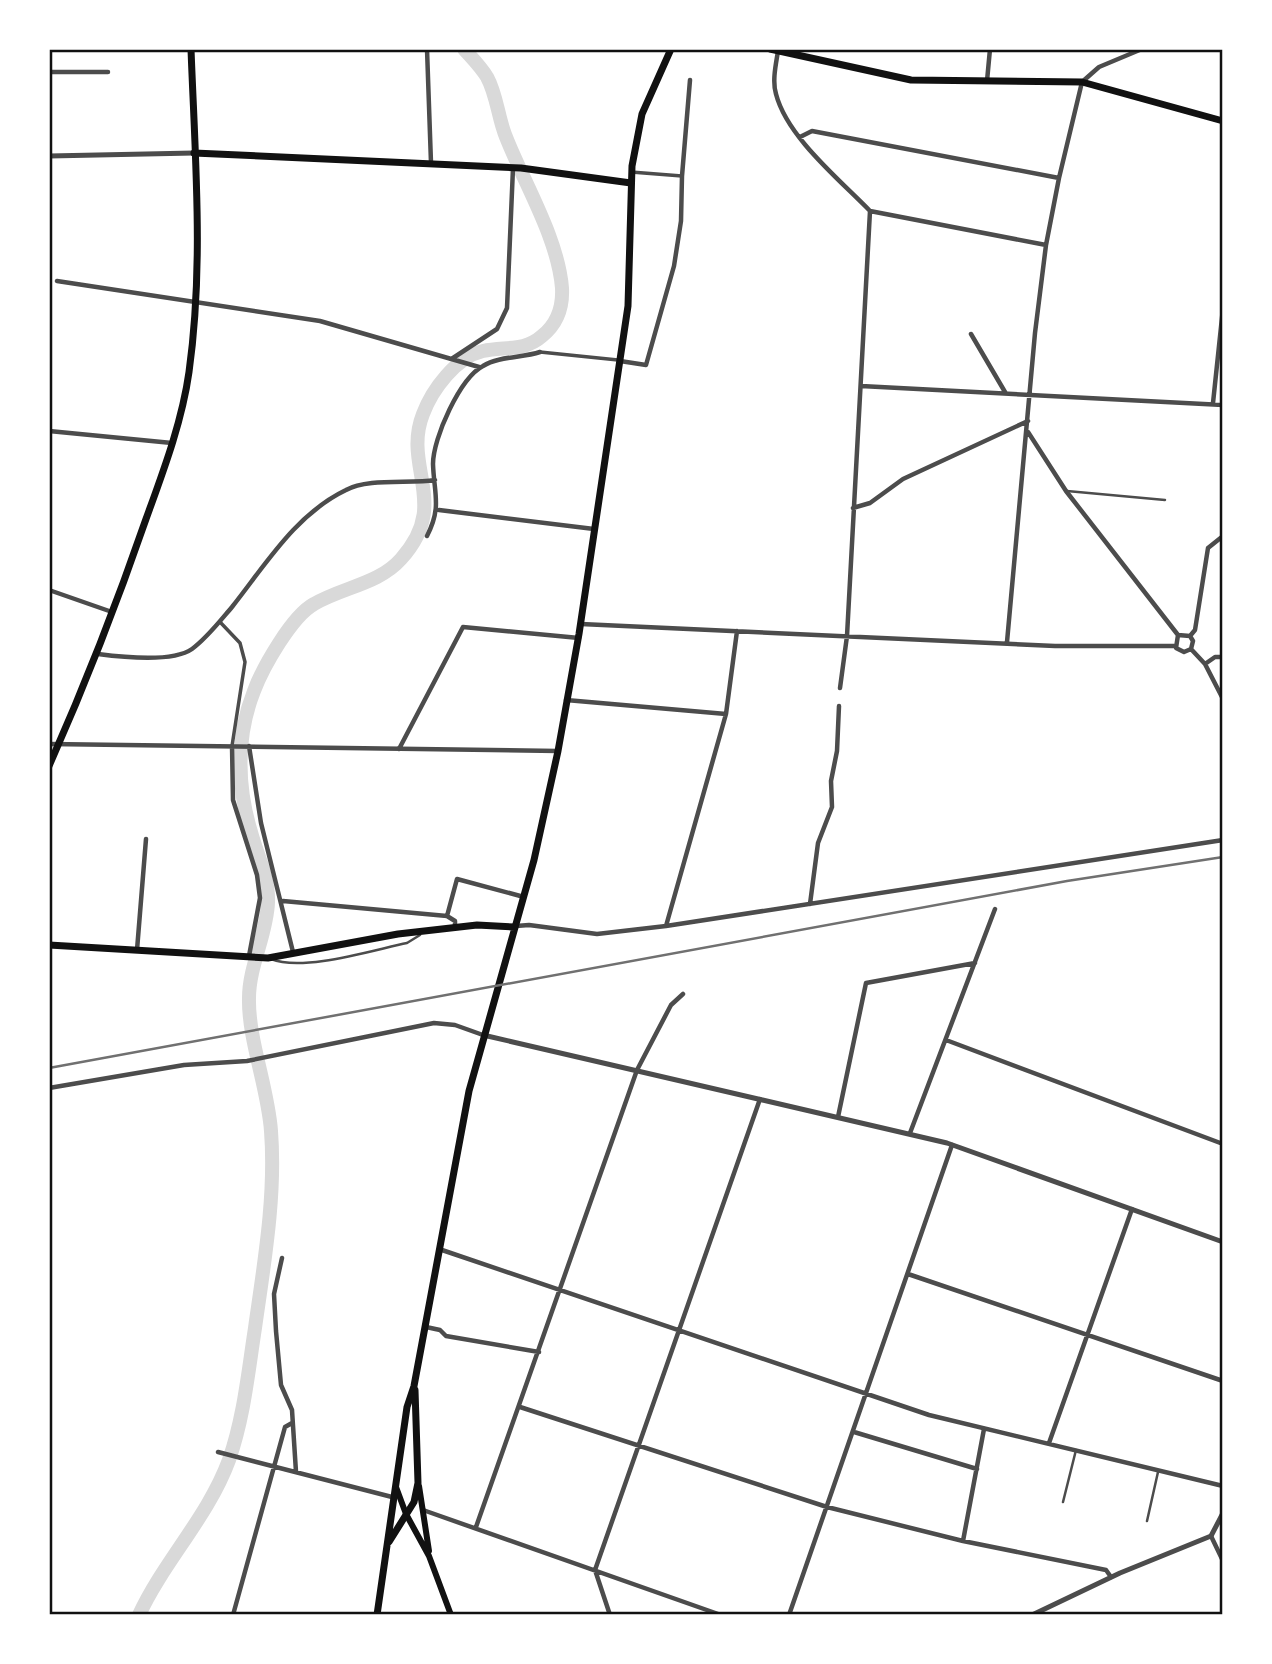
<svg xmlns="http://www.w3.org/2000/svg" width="1272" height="1664" font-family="Lato,sans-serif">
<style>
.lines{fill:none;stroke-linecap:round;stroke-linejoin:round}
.river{stroke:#d9d9d9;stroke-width:14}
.service{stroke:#4c4c4c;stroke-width:2.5}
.pedestrian{stroke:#4c4c4c;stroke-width:3.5}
.minor{stroke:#4c4c4c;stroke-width:4.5}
.tertiary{stroke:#4c4c4c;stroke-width:5}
.secondary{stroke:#111;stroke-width:6}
.primary{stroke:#111;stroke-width:7}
.rail{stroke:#707070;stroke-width:2.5}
.neatline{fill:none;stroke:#111;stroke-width:2.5}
</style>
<rect width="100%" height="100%" fill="#fff"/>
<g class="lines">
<!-- river -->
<path class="river" d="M139,1615C164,1561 208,1517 229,1460C244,1417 248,1373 255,1328C264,1264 276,1196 271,1131C268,1088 248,1039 249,998C249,966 267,934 268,902C269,877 257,855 251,832C237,786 236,736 254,691C263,667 292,616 314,604C343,587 379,584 401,559C451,504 402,467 423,414C432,390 456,357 483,351C504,346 524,352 542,336C557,324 563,307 562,288C558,238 524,183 506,137C498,118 497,95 487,77C481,67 472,58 464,49"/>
<!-- service -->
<path class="service" d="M1067,491L1165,500
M271,959C303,972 373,950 407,943L420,935
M1063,1502L1076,1450
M1147,1521L1158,1472"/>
<!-- pedestrian -->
<path class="pedestrian" d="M631,172L682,176
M540,352L618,360
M220,622L240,643L245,662L232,746"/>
<!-- minor -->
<path class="minor" d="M427,49L431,163
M778,51C776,64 772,81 776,94C787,137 840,180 870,211L847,636L840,688
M49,72H108
M987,81L990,49
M800,137L812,131L1059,178
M870,211L1046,245
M57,281L320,321L479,367
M971,334L1005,392
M453,358L497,329L507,308L513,168
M620,361L646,365L674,266L681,221L682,176L690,80
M861,386L1223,405
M1213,403L1223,308
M49,431L172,443
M1028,432L1066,491L1178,635
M853,508L870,503L903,479L1028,421
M439,510L594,529
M427,536C442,507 434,494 433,464C433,438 460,378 483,366C499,356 522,358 540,352
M49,590L112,612
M581,624L1055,646H1175
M1178,635L1176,648L1184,652L1191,649
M1178,635L1190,636
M1190,636L1195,630L1208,548L1223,536
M1190,636L1193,641L1191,649
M1007,642L1035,333L1046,245L1059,178L1082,82L1099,67L1142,49
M1191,649L1205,664L1223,699
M98,654C121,657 172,663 192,649C207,638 220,621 232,607C266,564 296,514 346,490C368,478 409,484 435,480
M1205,664L1215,657H1223
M566,700L726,714
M49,744L558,751
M232,746L233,800L257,875L260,898L249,956
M249,746L261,823L293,952
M399,749L463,627L579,638
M283,901L447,916L455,921V928
M810,904L818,843L832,807L831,781L837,751L839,706
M447,916L457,879L524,897
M516,926L529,925L597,934L666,926L1223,840
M666,926L726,714L737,631
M137,950L146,839
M946,1040L1223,1144
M49,1088L184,1065L247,1061L434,1023L455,1025L483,1035
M838,1117L866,983L975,963
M910,1133L995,909
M439,1249L929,1415L1223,1486
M282,1258L274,1294L276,1331L281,1385L292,1410L296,1472
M908,1274L1223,1381
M426,1327L440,1330L446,1336L539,1352
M520,1407L827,1507L963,1541L1106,1570L1111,1577
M854,1432L977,1469
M1049,1443L1132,1209
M218,1452L392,1497
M423,1510L721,1615
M476,1527L637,1070L671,1005L683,994
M1211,1536L1223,1561
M963,1541L984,1429
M233,1615L285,1427L292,1423
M610,1615L595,1570L760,1099
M789,1615L952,1145"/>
<!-- tertiary -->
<path class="tertiary" d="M49,156L194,153
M483,1035L947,1143L1223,1242
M1032,1615L1120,1573L1211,1536L1223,1513"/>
<!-- secondary -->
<path class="secondary" d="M419,1486L429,1551
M396,1487L406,1514L429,1556L451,1615"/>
<!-- primary -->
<path class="primary" d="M770,49L911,80L1082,82L1223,121
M194,153L521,168L631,183
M49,766C85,685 117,603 146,519C163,472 182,422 189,372C204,265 195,157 191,49
M49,945L268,958L398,934L477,925L515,927
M389,1542L414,1502L418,1483L415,1390
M377,1615L407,1407L414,1386L469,1091L534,860L558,751L579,634L628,306L632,166L642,114L671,49"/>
<!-- rail -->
<path class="rail" d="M49,1068L1067,881L1223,857"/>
</g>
<!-- border -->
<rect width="1272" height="1664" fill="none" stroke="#ffffff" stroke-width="102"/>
<rect x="51" y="51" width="1170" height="1562" class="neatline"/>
</svg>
